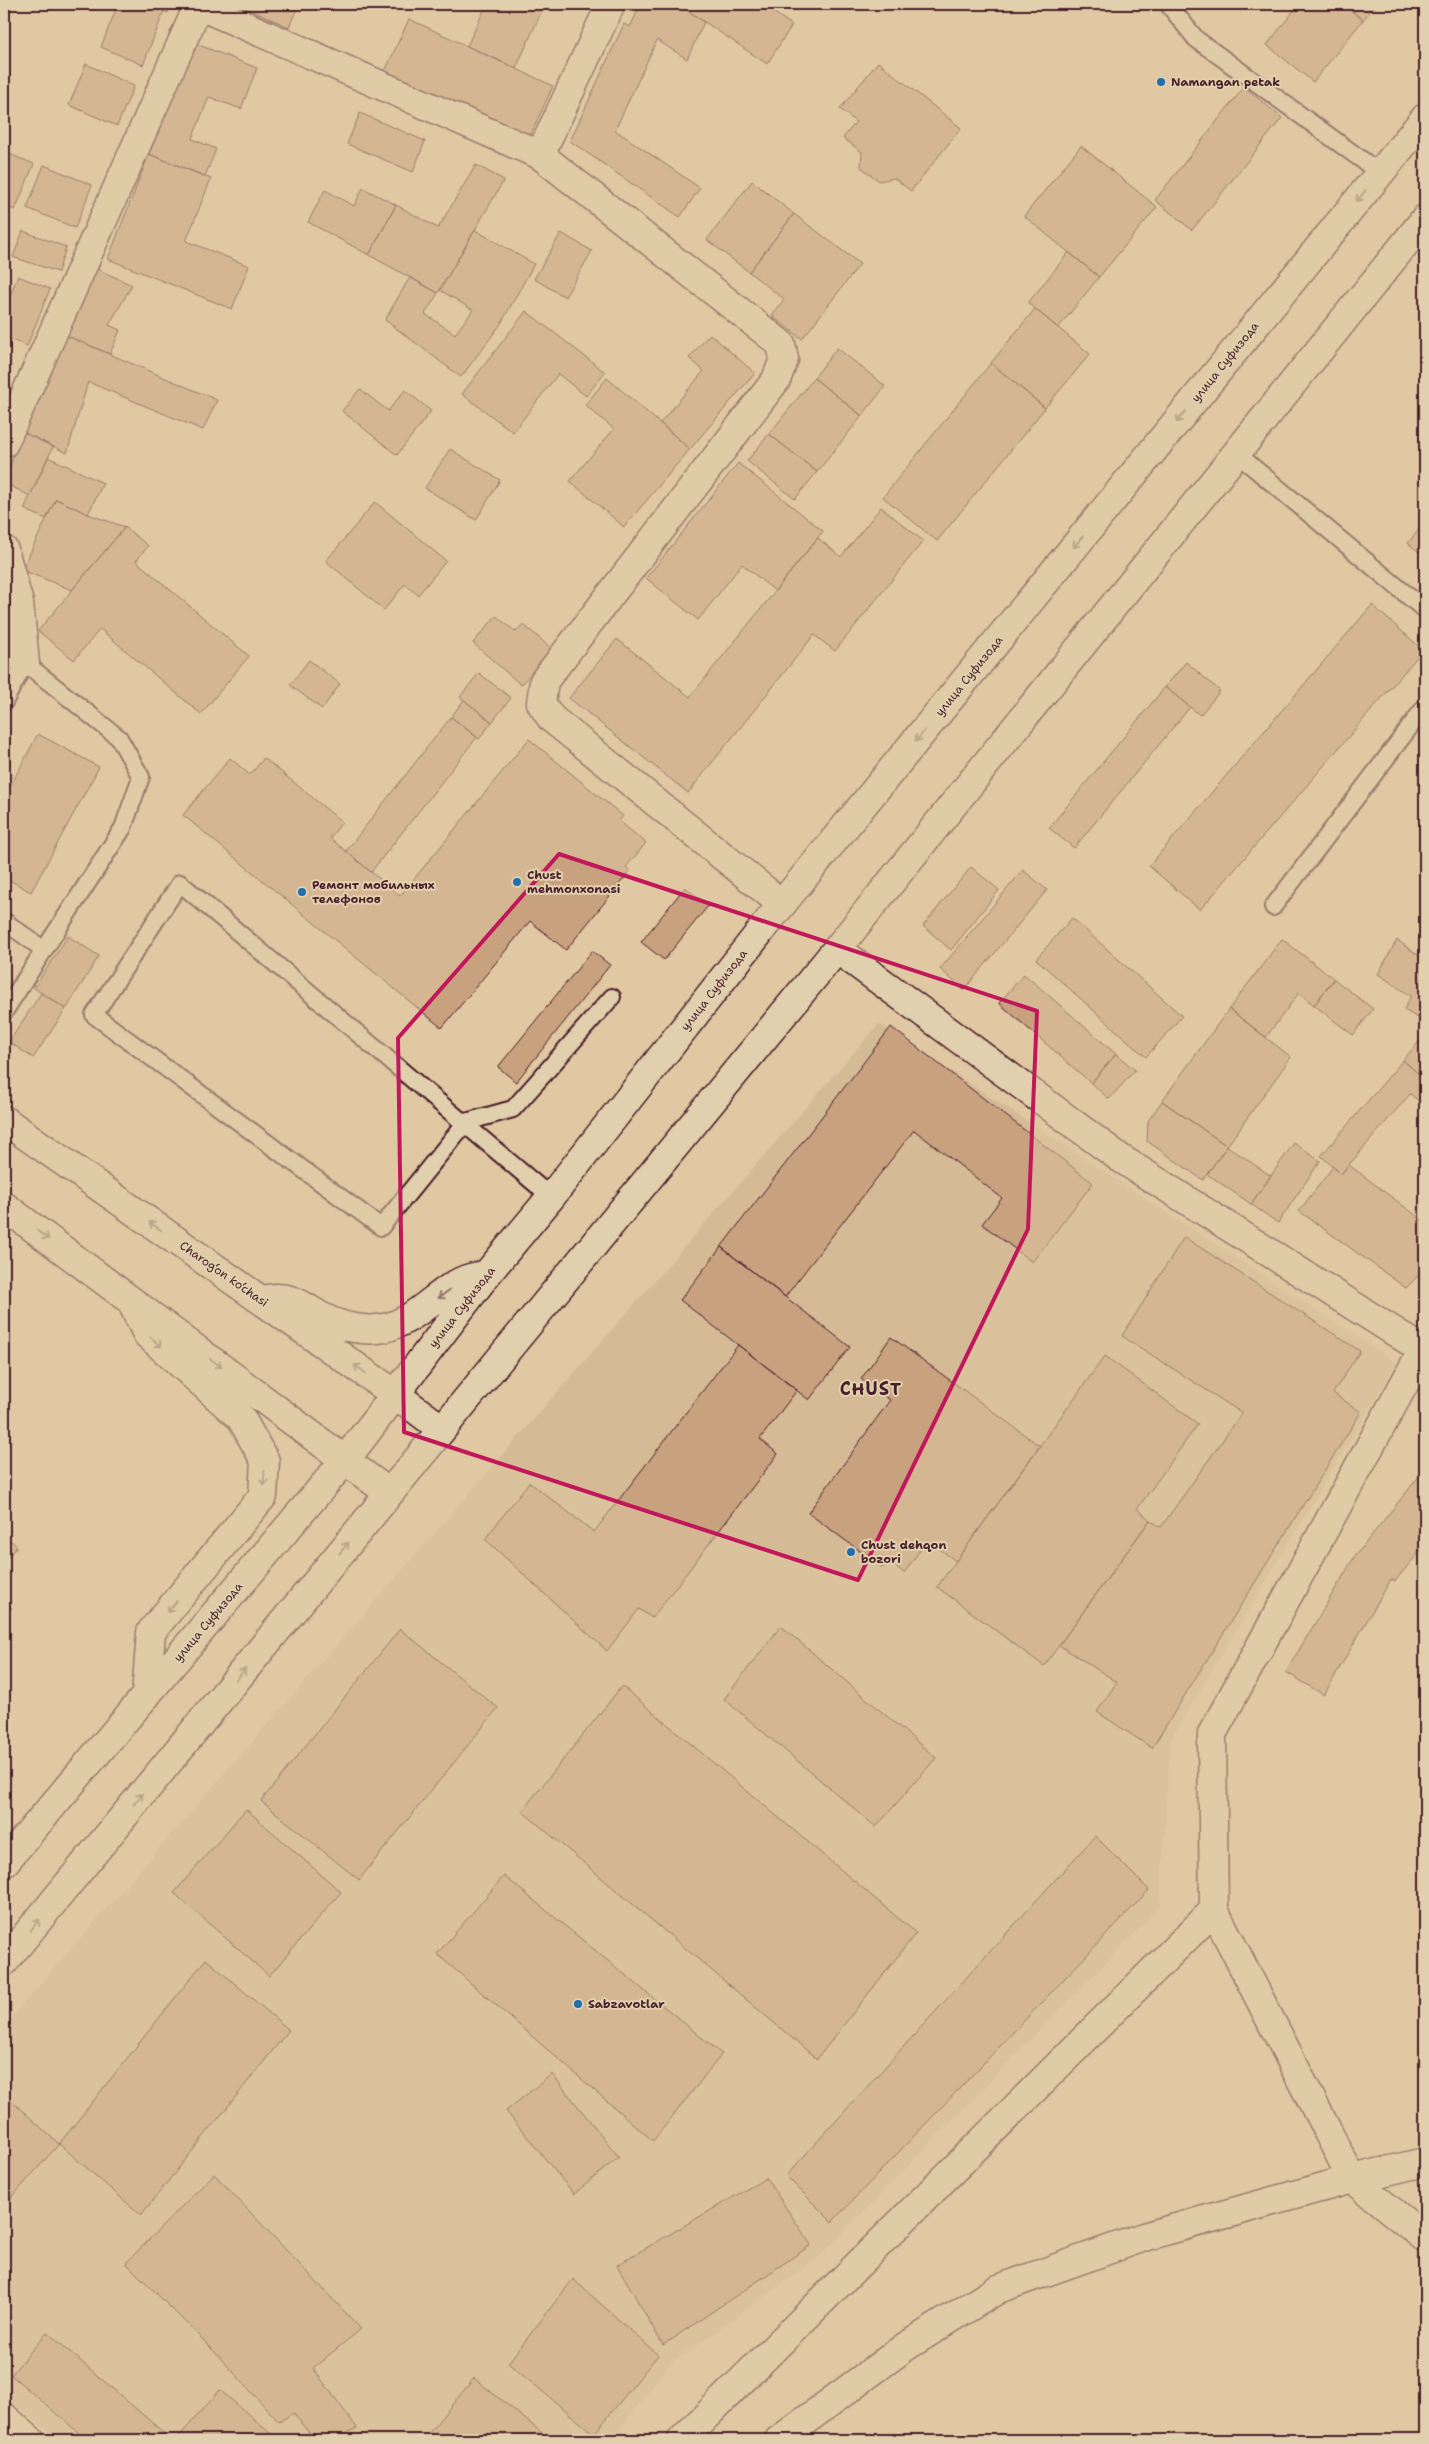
<svg xmlns="http://www.w3.org/2000/svg" width="1429" height="2444" font-family="'Shantell Sans',sans-serif">
<style>
.built{fill:#d5ba96}
.building{fill:#c8a27f;stroke:#4a1f2b}
.lines{fill:none;stroke-linecap:round;stroke-linejoin:round}
.lane-casing{stroke:#4a1f2b;stroke-width:20}
.street-casing{stroke:#4a1f2b;stroke-width:31}
.secondary-casing{stroke:#4a1f2b;stroke-width:31}
.lane{stroke:#e1d0ad;stroke-width:16}
.street{stroke:#e1d0ad;stroke-width:28}
.secondary{stroke:#e1d0ad;stroke-width:28}
.oneway{stroke:#96786c}
.marked{fill:none;stroke:#c2185b;stroke-width:4;stroke-linejoin:round}
.poi-dot{fill:#1f6fb2;stroke:#e1d0ad;stroke-width:2}
.labels{text-anchor:middle;stroke-width:4;stroke-linejoin:round;paint-order:stroke}
.poi-label{font-size:12px;font-weight:bold;fill:#4a1f2b;stroke:#e1d0ad;text-anchor:start}
.street-label{font-size:12px;fill:#4a1f2b;stroke:#e1d0ad}
.district-label{font-size:18px;font-weight:bold;letter-spacing:1px;fill:#4a1f2b;stroke:#e1d0ad}
</style>
<rect width="100%" height="100%" fill="#dfc8a2"/>
<filter id="ink" filterUnits="userSpaceOnUse"><feTurbulence type="fractalNoise" baseFrequency=".02" numOctaves="2"/><feDisplacementMap in="SourceGraphic" scale="10" xChannelSelector="R" yChannelSelector="G"/><feConvolveMatrix kernelMatrix="1 2 1 2 8 2 1 2 1" color-interpolation-filters="sRGB"/></filter>
<g filter="url(#ink)">
<!-- built -->
<path class="built" d="M879,1024L1397,1363L1170,1740L1160,1907L821,2255L667,2367L611,2440H59L4,2395V2026Z"/>
<!-- building -->
<path class="building" d="M118,4H146L164,11L143,65L101,47Z
M146,4H172L168,13Z
M236,4H299L289,27Z
M487,4L501,9L503,4H545L516,68L467,46Z
M641,4H678L704,22L687,59L657,40L615,130L700,188L680,217L570,141L624,24L630,27Z
M678,4H761L792,25L767,64Z
M1299,4H1343L1363,20L1313,82L1267,45Z
M1343,4H1375L1363,20Z
M409,19L553,86L529,138L385,71Z
M194,43L257,68L241,109L209,97L192,139L216,149L205,176L149,154Z
M878,62L961,128L911,191L894,178L879,181L861,167L862,152L843,138L856,122L840,109Z
M86,64L134,86L117,126L69,105Z
M1244,87L1282,118L1192,230L1155,200Z
M360,113L425,141L413,172L347,144Z
M1081,146L1157,207L1099,277L1024,216Z
M4,152L34,164L15,210L4,205Z
M149,154L211,179L186,241L249,266L232,309L108,259Z
M44,165L92,185L75,228L27,208Z
M476,165L504,180L438,293L369,255L396,205L438,228Z
M752,181L794,214L749,272L707,240Z
M363,188L396,205L369,255L308,222L325,190L354,206Z
M794,214L860,264L802,339L772,316L784,299L749,272Z
M475,230L534,264L500,325L461,377L385,320L410,277L438,293L425,314L455,334L473,310L440,290Z
M23,231L66,247L58,272L13,257Z
M561,233L592,251L565,297L534,279Z
M1069,252L1099,277L1058,328L1028,303Z
M95,268L132,285L109,325L120,330L110,354L60,333Z
M18,276L50,289L27,346L4,337V300L7,302Z
M1035,309L1090,354L1045,408L991,363Z
M526,311L605,372L586,396L558,374L513,432L462,394Z
M60,333L217,400L203,430L88,382L67,453L21,431Z
M710,334L755,373L690,449L660,423L704,371L689,358Z
M837,348L885,386L862,416L814,378Z
M991,363L1045,408L937,541L883,497Z
M607,378L690,449L624,527L570,481L614,429L585,405Z
M814,378L862,416L817,472L769,434Z
M360,389L388,411L405,390L431,411L397,455L342,411Z
M21,431L53,447L30,496L5,483Z
M769,434L817,472L795,499L747,461Z
M450,449L500,480L476,520L425,488Z
M48,457L103,483L88,514L56,499L46,519L24,509Z
M738,463L823,531L775,591L742,564L698,620L646,578Z
M56,499L88,514L125,527L72,590L22,570Z
M375,502L446,561L418,595L405,584L384,610L326,561Z
M881,507L923,541L835,651L814,635L688,793L569,698L617,639L690,697L818,538L841,557Z
M1425,522V557L1408,543Z
M125,527L148,546L136,561L249,656L201,714L100,629L74,660L38,631Z
M1372,605L1423,650L1200,910L1149,866Z
M496,616L516,632L523,624L552,649L521,685L473,643Z
M309,660L340,684L322,709L290,685Z
M1186,662L1220,691L1200,715L1165,687Z
M479,673L511,698L492,722L460,697Z
M1165,687L1190,707L1074,848L1049,828Z
M464,700L492,722L479,739L451,717Z
M451,717L477,737L371,872L346,851Z
M38,734L99,767L31,892L4,877V798Z
M529,739L623,816L619,821L646,843L626,867L630,871L566,950L530,921L442,1028L183,815L230,758L250,775L264,758L342,822L330,838L400,896Z
M971,867L999,890L951,950L923,926Z
M1023,870L1047,890L964,990L940,969Z
M685,887L708,906L664,960L641,942Z
M1072,918L1182,1016L1146,1057L1036,959Z
M68,936L99,956L66,1009L34,988Z
M1282,939L1334,979L1314,1005L1299,993L1266,1037L1229,1009Z
M1397,940L1425,960V1022L1404,1010L1411,996L1378,974Z
M592,951L610,965L516,1082L498,1067Z
M1024,974L1116,1054L1091,1083L999,1003Z
M1334,979L1373,1009L1353,1035L1314,1005Z
M41,993L66,1009L33,1058L9,1042Z
M1229,1009L1291,1057L1227,1146L1162,1101Z
M891,1027L1093,1183L1032,1262L982,1224L1002,1198L914,1130L785,1297L721,1247Z
M1424,1036L1425,1037V1080L1403,1060Z
M1116,1054L1135,1070L1109,1099L1091,1083Z
M1403,1060L1425,1080V1106L1410,1094L1341,1174L1321,1156Z
M1162,1101L1227,1146L1203,1180L1147,1141L1148,1121Z
M1294,1143L1320,1161L1278,1223L1251,1204Z
M1227,1146L1271,1176L1251,1204L1207,1174Z
M1349,1165L1422,1220L1425,1218V1269L1406,1288L1299,1211L1333,1167L1341,1174Z
M1184,1237L1360,1351L1333,1393L1361,1412L1152,1748L1097,1712L1117,1682L1059,1645L1150,1520L1161,1527L1242,1413L1122,1336Z
M721,1247L850,1347L809,1400L680,1300Z
M891,1337L1040,1446L956,1561L927,1540L904,1573L889,1561L883,1568L808,1513L890,1400L861,1379Z
M738,1345L797,1390L760,1439L778,1454L652,1618L639,1609L607,1651L485,1539L529,1482L594,1532Z
M1105,1356L1198,1424L1137,1509L1150,1520L1044,1666L937,1587Z
M1425,1469V1545L1395,1581L1391,1579L1324,1695L1286,1672L1355,1556Z
M4,1535L17,1546L4,1562Z
M4,1601L12,1608L4,1618Z
M781,1626L936,1758L876,1827L724,1699Z
M400,1629L498,1708L359,1880L261,1801Z
M622,1686L916,1933L817,2059L522,1811Z
M246,1809L341,1892L269,1976L174,1893Z
M1095,1836L1149,1890L832,2222L786,2176Z
M504,1876L722,2054L653,2141L437,1954Z
M206,1959L289,2030L141,2215L59,2144Z
M552,2074L619,2157L574,2194L506,2111Z
M4,2094L59,2144L4,2206Z
M214,2174L361,2329L313,2368L357,2428L333,2440H315L293,2413L279,2422L211,2348L126,2263Z
M766,2178L811,2245L663,2345L617,2265Z
M573,2279L658,2355L594,2434L508,2363Z
M47,2332L172,2440H87L11,2375Z
M474,2378L551,2440H423Z
M220,2390L278,2440H176Z"/>
<g class="lines">
<!-- lane casing -->
<g class="lane-casing">
<path id="lane" d="M1168,4L1196,39L1380,173
M1236,453L1425,610
M4,702L25,663L119,738L141,777L123,828L4,1012
M1273,907L1425,707
M4,921L44,950
M551,1197L180,883L94,1015L381,1227L466,1122L513,1109L612,997"/>
</g>
<!-- street casing -->
<g class="street-casing">
<path id="street" d="M198,5L540,155L781,344L784,359L776,380L544,681L541,703L551,718L782,904
M540,155L611,4
M4,443L199,4
M4,550L19,603L25,663
M837,949L1120,1158L1425,1351
M1425,1346L1212,1734L1214,1910L1352,2179L1425,2238
M4,2417L30,2440
M682,2440L1214,1910
M779,2440L905,2347L998,2289L1147,2236L1352,2179L1425,2162"/>
</g>
<!-- secondary casing -->
<g class="secondary-casing">
<path id="secondary" d="M4,1120L395,1394L442,1429
M4,1206L389,1493
M268,1299C291,1294 305,1308 324,1318C342,1327 365,1332 384,1328C417,1321 439,1289 467,1279C473,1277 480,1276 486,1274
M131,1301L147,1334L241,1418L265,1461L263,1496L151,1632L146,1696
M4,1863L346,1459L487,1274L551,1197L782,904L1425,118
M4,1962L837,949L1425,219"/>
</g>
<!-- lane -->
<use href="#lane" class="lane"/>
<!-- street -->
<use href="#street" class="street"/>
<!-- secondary -->
<use href="#secondary" class="secondary"/>
</g>
<!-- one-way arrows -->
<defs><path id="oneway-shaft" d="M-6 0H5M1.5-3L5.5 0L1.5 3" fill="none" stroke-width="1.6" stroke-linecap="round" stroke-linejoin="round" transform="scale(1.25)"/></defs>
<g class="oneway">
<use href="#oneway-shaft" transform="translate(1361 196) rotate(129)"/>
<use href="#oneway-shaft" transform="translate(1181 417) rotate(129)"/>
<use href="#oneway-shaft" transform="translate(1078 542) rotate(129)"/>
<use href="#oneway-shaft" transform="translate(920 736) rotate(129)"/>
<use href="#oneway-shaft" transform="translate(155 1226) rotate(-145)"/>
<use href="#oneway-shaft" transform="translate(43 1235) rotate(37)"/>
<use href="#oneway-shaft" transform="translate(444 1294) rotate(144)"/>
<use href="#oneway-shaft" transform="translate(156 1342) rotate(42)"/>
<use href="#oneway-shaft" transform="translate(216 1363) rotate(36)"/>
<use href="#oneway-shaft" transform="translate(360 1369) rotate(-145)"/>
<use href="#oneway-shaft" transform="translate(264 1478) rotate(93)"/>
<use href="#oneway-shaft" transform="translate(344 1548) rotate(-51)"/>
<use href="#oneway-shaft" transform="translate(172 1607) rotate(129)"/>
<use href="#oneway-shaft" transform="translate(241 1674) rotate(-51)"/>
<use href="#oneway-shaft" transform="translate(138 1799) rotate(-51)"/>
<use href="#oneway-shaft" transform="translate(35 1925) rotate(-51)"/>
</g>
</g>
<!-- marked area -->
<path d="M0 0H1429V2444H0ZM559,854L1037,1011L1028,1229L858,1580L404,1432L398,1038Z" fill="#dfc8a2" fill-opacity=".55" fill-rule="evenodd"/>
<path class="marked" d="M559,854L1037,1011L1028,1229L858,1580L404,1432L398,1038Z"/>
<!-- markers -->
<g class="poi-dot">
<circle cx="1161" cy="82" r="5"/>
<circle cx="517" cy="882" r="5"/>
<circle cx="302" cy="892" r="5"/>
<circle cx="851" cy="1552" r="5"/>
<circle cx="578" cy="2004" r="5"/>
</g>
<g class="labels">
<!-- poi labels -->
<g class="poi-label">
<text x="1171" y="86">Namangan petak</text>
<text x="527" y="879">Chust<tspan x="527" dy="14">mehmonxonasi</tspan></text>
<text x="312" y="889">Ремонт мобильных<tspan x="312" dy="14">телефонов</tspan></text>
<text x="861" y="1549">Chust dehqon<tspan x="861" dy="14">bozori</tspan></text>
<text x="588" y="2008">Sabzavotlar</text>
</g>
<!-- street labels -->
<g class="street-label">
<text transform="translate(1225 362) rotate(-51)" y="4">улица Суфизода</text>
<text transform="translate(969 676) rotate(-51)" y="4">улица Суфизода</text>
<text transform="translate(714 990) rotate(-52)" y="4">улица Суфизода</text>
<text transform="translate(224 1274) rotate(35)" y="4">Charog‘on ko‘chasi</text>
<text transform="translate(462 1307) rotate(-52)" y="4">улица Суфизода</text>
<text transform="translate(208 1622) rotate(-50)" y="4">улица Суфизода</text>
</g>
<!-- district labels -->
<g class="district-label">
<text x="871" y="1395">CHUST</text>
</g>
</g>
<!-- margin -->
<rect width="1429" height="2444" fill="none" stroke="#e1d0ad" stroke-width="20"/>
<rect x="10" y="10" width="1409" height="2424" fill="none" stroke="#4a1f2b" stroke-width="2" filter="url(#ink)"/>
</svg>
